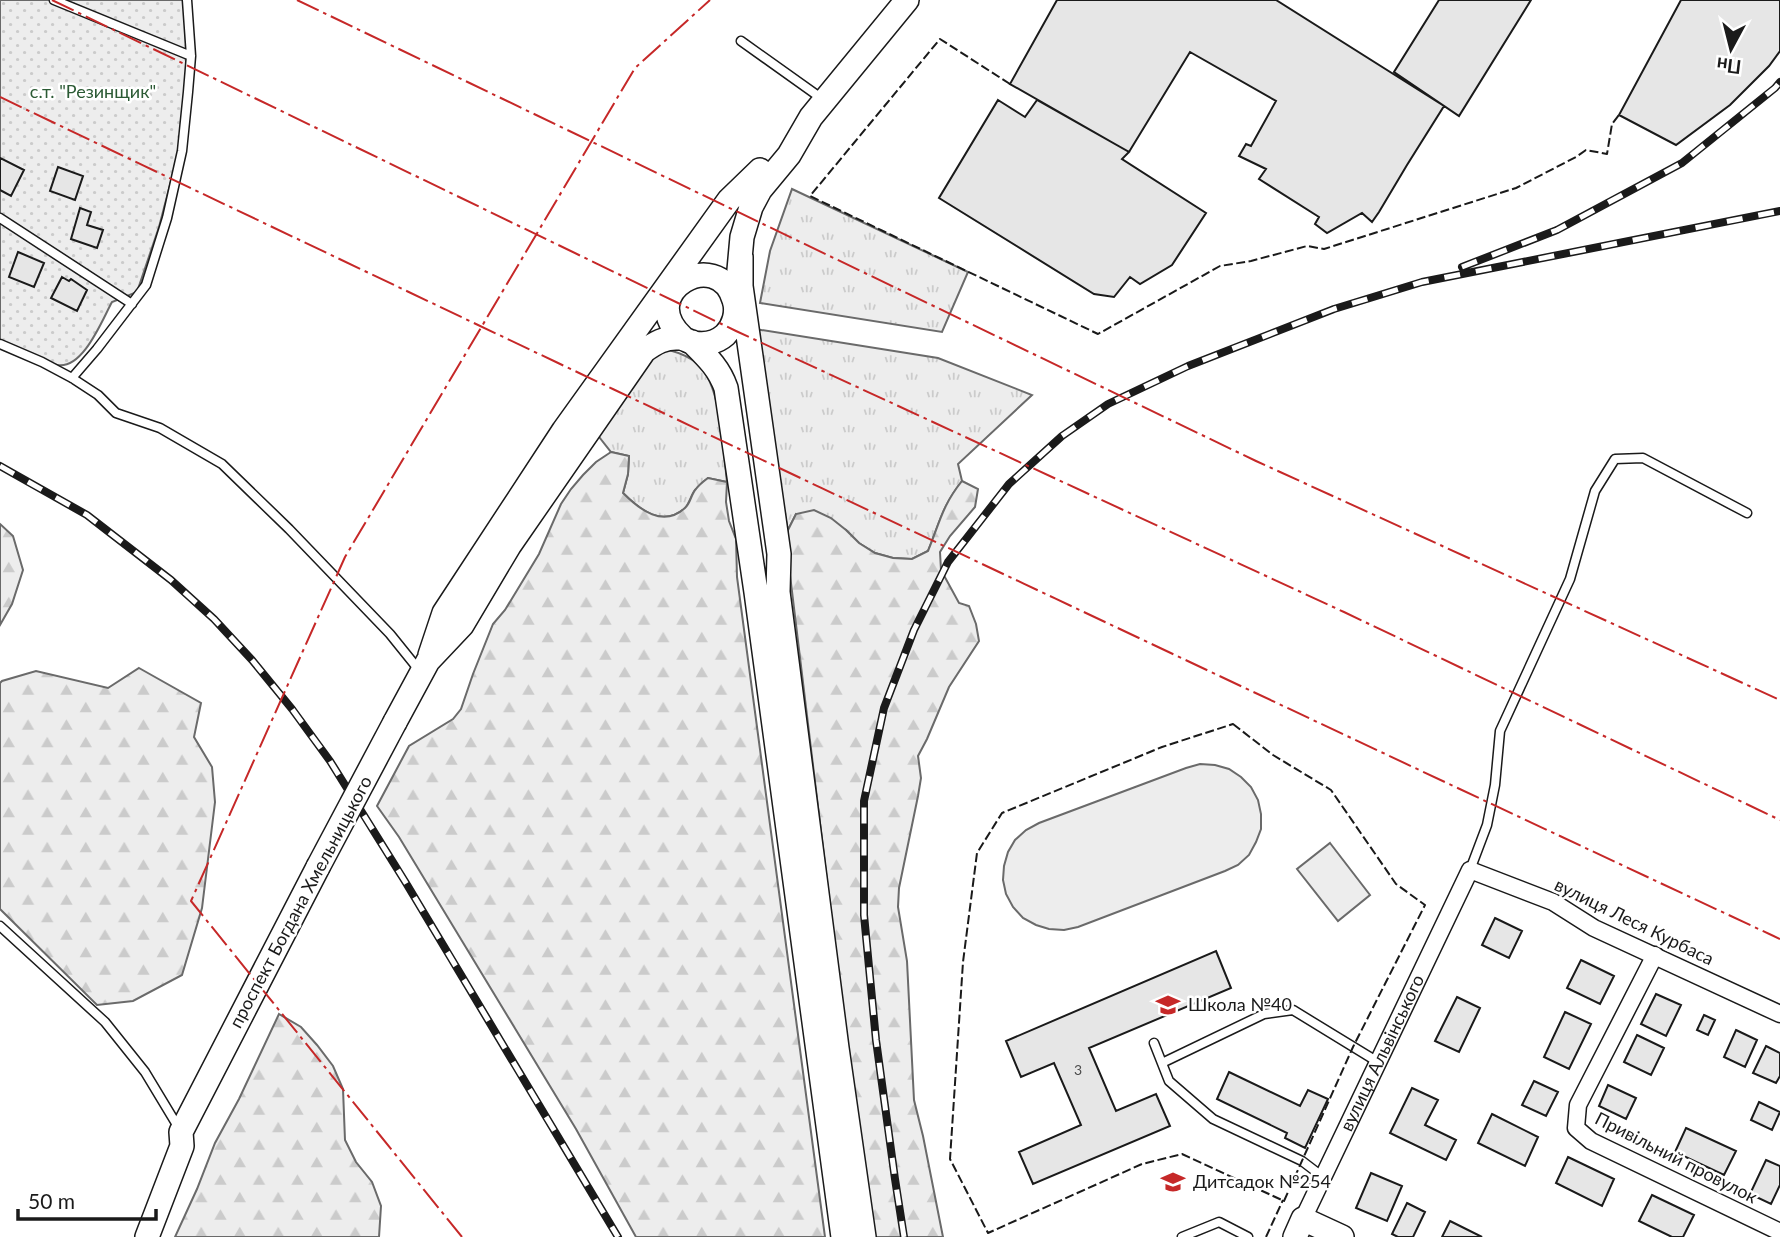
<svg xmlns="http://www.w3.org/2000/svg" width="1780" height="1237" font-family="Lato,sans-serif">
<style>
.grass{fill:url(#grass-tufts);stroke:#6a6a6a;stroke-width:2}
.forest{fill:url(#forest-firs);stroke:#6a6a6a;stroke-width:2}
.built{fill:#ededed;stroke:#6a6a6a;stroke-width:2}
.garden{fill:url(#garden-dots);stroke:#6a6a6a;stroke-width:2}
.building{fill:#e6e6e6;stroke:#1a1a1a;stroke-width:2}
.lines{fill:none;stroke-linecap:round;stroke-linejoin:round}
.lane-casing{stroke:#1a1a1a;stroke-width:11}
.street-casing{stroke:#1a1a1a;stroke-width:19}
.secondary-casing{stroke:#1a1a1a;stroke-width:26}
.lane{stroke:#fff;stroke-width:8}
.street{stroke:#fff;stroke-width:16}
.secondary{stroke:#fff;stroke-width:23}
.rail-casing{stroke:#1a1a1a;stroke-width:8}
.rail{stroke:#fff;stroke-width:5;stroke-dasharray:16;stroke-linecap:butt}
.secondary-bridge-casing{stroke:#1a1a1a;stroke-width:26;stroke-linecap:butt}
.secondary-bridge{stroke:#fff;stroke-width:23}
.fence{stroke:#1a1a1a;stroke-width:2;stroke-dasharray:9 3.5;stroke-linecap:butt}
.power{stroke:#c62828;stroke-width:2;stroke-dasharray:24 5 3.5 5;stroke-linecap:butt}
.labels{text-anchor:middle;stroke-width:5;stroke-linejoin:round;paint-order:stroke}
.number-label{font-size:14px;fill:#4d4d4d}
.park-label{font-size:18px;fill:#2b5a34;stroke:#fff}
.street-label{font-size:18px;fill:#1a1a1a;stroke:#fff}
.poi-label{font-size:18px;fill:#1a1a1a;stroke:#fff;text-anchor:start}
</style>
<defs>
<pattern id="grass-tufts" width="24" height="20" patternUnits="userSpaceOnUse" patternTransform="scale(1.75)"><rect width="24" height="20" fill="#ededed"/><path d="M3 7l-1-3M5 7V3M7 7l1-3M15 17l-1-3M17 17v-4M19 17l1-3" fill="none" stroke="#cbcbcb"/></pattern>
<pattern id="forest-firs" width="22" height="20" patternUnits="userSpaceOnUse" patternTransform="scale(1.75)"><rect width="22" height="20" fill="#ededed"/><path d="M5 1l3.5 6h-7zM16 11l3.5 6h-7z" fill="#cbcbcb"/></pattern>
<pattern id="garden-dots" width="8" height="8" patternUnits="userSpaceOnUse" patternTransform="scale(1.75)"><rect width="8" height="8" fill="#ededed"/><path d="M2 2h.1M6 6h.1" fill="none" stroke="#cbcbcb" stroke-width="1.8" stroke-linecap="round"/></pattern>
</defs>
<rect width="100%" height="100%" fill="#fff"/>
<!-- grass -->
<path class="grass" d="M792,189L968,272L942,332L760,303L770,251Z
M755,329L938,358L1032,395L958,464L962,481C942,506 940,522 928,551L912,559L893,558L875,553L859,543L846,530L796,514L788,530L776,473Z
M669,350C680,353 691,357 699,365C722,388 723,450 727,482L708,478C704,481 699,485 696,489C691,494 690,503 685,508C663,528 640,510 623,493L628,474L629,456L611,452L596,433L652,354Z"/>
<!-- forest -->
<path class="forest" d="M611,452L629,456L628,474L623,493C640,510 663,528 685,508C691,503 691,494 696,489C699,485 704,481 708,478L727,482L726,502L729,521L736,539L737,577L825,1237H636L576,1129L399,837L377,806L409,746L453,719L461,709L473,674L493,624L505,610L539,554L561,504L571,489L583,475L596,462Z
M962,481L978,489L975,507L950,536L940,552L941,570L959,603L969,606L976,624L979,641L949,687L927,739L918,756L921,778L918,796L899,888L898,907L907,961L914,1100L923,1136L943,1237H870L787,550L788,530L796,514L814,510L831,518L846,530L859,543L875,553L893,558L912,559L928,551C940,522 942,506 962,481Z
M0,524L13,536L23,570L12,604L0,625Z
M139,668L201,703L194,737L212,767L215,802L202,908L182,975L133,1001L97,1005L0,909V683L2,681L36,671L108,688Z
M279,1014L301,1027L317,1045L333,1066L343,1089L345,1140L356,1162L372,1182L381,1206L379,1237H175L197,1189L215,1143L239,1099Z"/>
<!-- built -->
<path class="built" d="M1200,764L1215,765L1229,769L1241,777L1251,787L1258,800L1261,814V829L1256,842L1249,855L1238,865L1225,871L1078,927L1064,930L1049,929L1036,925L1023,918L1013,907L1006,894L1003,880L1004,866L1008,852L1015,840L1026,830L1039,823L1186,768Z
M1330,843L1370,895L1338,921L1297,869Z"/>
<!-- garden -->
<path class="garden" d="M0,0H184L187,69L181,143L159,227L137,292L112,302C102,320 83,370 57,365C38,361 18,350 0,343Z"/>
<!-- building -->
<path class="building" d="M1057,0H1276L1444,106L1407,165L1379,212L1372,222L1362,213L1327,233L1315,224L1319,217L1259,179L1266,169L1239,156L1246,144L1251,146L1276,101L1190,52L1129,152L1010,84Z
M1439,0H1531L1459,116L1394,72Z
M1681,0H1780V51L1769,66L1730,105L1676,145L1619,115Z
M998,100L1025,117L1037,100L1129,152L1122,159L1206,213L1172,265L1140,284L1130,277L1114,297L1094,294L939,198Z
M0,158L24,170L11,196L0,190Z
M58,167L83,176L75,200L50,191Z
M80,208L91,212L87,225L103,230L97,248L71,239Z
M18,252L44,263L34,287L9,277Z
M62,277L69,281L71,279L87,290L77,311L51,298Z
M1495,918L1522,931L1509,958L1482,945Z
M1216,951L1231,988L1089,1048L1116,1111L1156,1094L1170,1126L1033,1184L1019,1152L1081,1125L1054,1063L1021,1077L1006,1041Z
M1581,960L1614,976L1600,1004L1567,988Z
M1656,994L1681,1005L1666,1036L1641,1024Z
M1457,997L1480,1008L1459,1052L1435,1041Z
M1565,1012L1591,1024L1569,1069L1544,1057Z
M1704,1015L1715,1020L1708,1035L1697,1030Z
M1736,1030L1757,1040L1745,1067L1724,1057Z
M1637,1035L1664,1048L1651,1075L1624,1062Z
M1766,1046L1780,1053V1076L1776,1083L1753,1073Z
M1229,1072L1300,1106L1308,1090L1328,1099L1305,1148L1285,1138L1287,1133L1217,1099Z
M1534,1081L1558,1092L1546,1116L1522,1105Z
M1608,1085L1636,1098L1626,1119L1599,1106Z
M1412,1088L1438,1100L1425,1125L1456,1140L1446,1160L1390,1133Z
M1759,1102L1780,1112L1772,1130L1751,1120Z
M1492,1114L1538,1137L1525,1166L1478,1143Z
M1686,1128L1736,1151L1724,1175L1675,1152Z
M1568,1157L1614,1179L1602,1206L1556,1183Z
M1766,1160L1780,1166V1185L1771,1204L1750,1194Z
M1371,1173L1402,1186L1387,1221L1356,1208Z
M1652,1195L1694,1215L1683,1237H1672L1639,1221Z
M1407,1203L1425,1212L1413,1237H1398L1392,1234Z
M1450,1221L1482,1237H1442Z"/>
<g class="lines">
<!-- lane casing -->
<g class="lane-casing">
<path id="lane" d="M54,0L191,56
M741,41L821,98
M0,218L132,304
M0,344L42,362L72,378L98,395L116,413L160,428L222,464L289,529L390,634L419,670
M72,378L97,349L146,285L167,218L182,151L188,92L191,56L187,0
M1470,870L1487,825L1495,785L1500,731L1570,579L1595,491L1615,459L1643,458L1747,513
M0,926L105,1022L145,1072L180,1130
M1154,1043L1169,1081L1213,1119L1302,1161L1323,1177
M1162,1063L1264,1014L1293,1010L1378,1062
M1182,1237L1219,1222L1248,1237"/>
</g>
<!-- street casing -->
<g class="street-casing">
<g id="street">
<path d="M1655,955L1578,1105L1576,1128L1591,1141L1780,1232"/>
<path id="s1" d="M1303,1219L1470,870L1553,902L1594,928L1780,1014"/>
</g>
</g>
<!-- secondary casing -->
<g class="secondary-casing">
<path id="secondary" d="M741,257V286L779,554L778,592L837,1048L864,1237
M739,270L742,237L751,207L760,190L789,155L811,117L907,0
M692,342C707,357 719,368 726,388L756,592L843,1237
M430,655L444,613L564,430L729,200L760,170
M395,722L428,661L462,625L509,546L644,351C655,343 665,337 679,338C685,338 689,342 694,343C705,345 717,342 725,335C734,326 738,312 734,300C718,245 634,292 682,337
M147,1237L182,1146L181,1132L318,867
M1295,1237L1303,1219L1342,1237"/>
</g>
<!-- lane -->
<use href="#lane" class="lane"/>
<!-- street -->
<use href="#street" class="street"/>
<!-- secondary -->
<use href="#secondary" class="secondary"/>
<!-- rail casing -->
<g class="rail-casing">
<path id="rail" d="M1462,267L1557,230L1682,163L1775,88L1780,82
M0,466L87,515L171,580L214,619L252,660L292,709L330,761L406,883L618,1237
M904,1237L895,1179L876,1040L864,915V801L884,708L914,630L948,562L1009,484L1062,436L1108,404L1188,366L1334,309L1422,282L1780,211"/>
</g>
<!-- rail -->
<use href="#rail" class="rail"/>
<!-- secondary-bridge casing -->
<g class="secondary-bridge-casing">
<path id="secondary-bridge" d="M318,867L395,722"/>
</g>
<!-- secondary-bridge -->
<use href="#secondary-bridge" class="secondary-bridge"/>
<!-- fence -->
<path class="fence" d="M1010,84L940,39L810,196L1098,334L1220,266L1251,261L1307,246L1324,249L1516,188L1576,157L1586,150L1607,154L1612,124L1619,115
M1233,724L1273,755L1331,790L1396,884L1425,905L1353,1047L1284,1201L1182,1154L1142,1164L988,1233L950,1159L963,962L977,853L1002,813L1162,747Z
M1266,1237L1283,1200"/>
<!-- power -->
<path class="power" d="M52,0L736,331L1344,612L1780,820
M297,0L1256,461L1780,700
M0,97C592,380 1185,661 1780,939
M462,1237L191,901L345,557L635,68L710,0"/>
</g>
<!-- icons -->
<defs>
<g id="school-bare" transform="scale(1.89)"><path d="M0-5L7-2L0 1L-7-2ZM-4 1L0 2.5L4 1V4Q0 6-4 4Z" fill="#c62828" stroke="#fff" stroke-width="2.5" paint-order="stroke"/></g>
</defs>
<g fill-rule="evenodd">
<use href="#school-bare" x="1168" y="1005"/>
<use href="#school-bare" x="1173" y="1182"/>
</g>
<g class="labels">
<!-- number labels -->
<g class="number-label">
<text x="1078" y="1075">3</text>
</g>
<!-- park labels -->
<g class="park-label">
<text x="93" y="98">с.т. "Резинщик"</text>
</g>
<!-- street labels -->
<g class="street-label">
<text transform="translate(301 902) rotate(-62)" y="6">проспект Богдана Хмельницького</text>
<text transform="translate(1634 922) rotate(26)" y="6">вулиця Леся Курбаса</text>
<text dy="6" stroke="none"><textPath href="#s1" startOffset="184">вулиця Альвінського</textPath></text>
<text transform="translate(1676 1158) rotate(27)" y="6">Привільний провулок</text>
</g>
<!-- poi labels -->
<g class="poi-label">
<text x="1188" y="1011">Школа №40</text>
<text x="1193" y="1188">Дитсадок №254</text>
</g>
</g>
<!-- north arrow -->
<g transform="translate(1731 49) rotate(187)" stroke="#ffffff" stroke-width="5" paint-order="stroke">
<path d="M0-5L12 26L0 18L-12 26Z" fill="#1a1a1a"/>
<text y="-10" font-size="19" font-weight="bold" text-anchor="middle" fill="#1a1a1a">Пн</text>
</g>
<!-- scale -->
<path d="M18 1209v10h138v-10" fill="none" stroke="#1a1a1a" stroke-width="3.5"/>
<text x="28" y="1209" font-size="21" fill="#1a1a1a" stroke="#ffffff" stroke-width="5" paint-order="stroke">50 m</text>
</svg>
